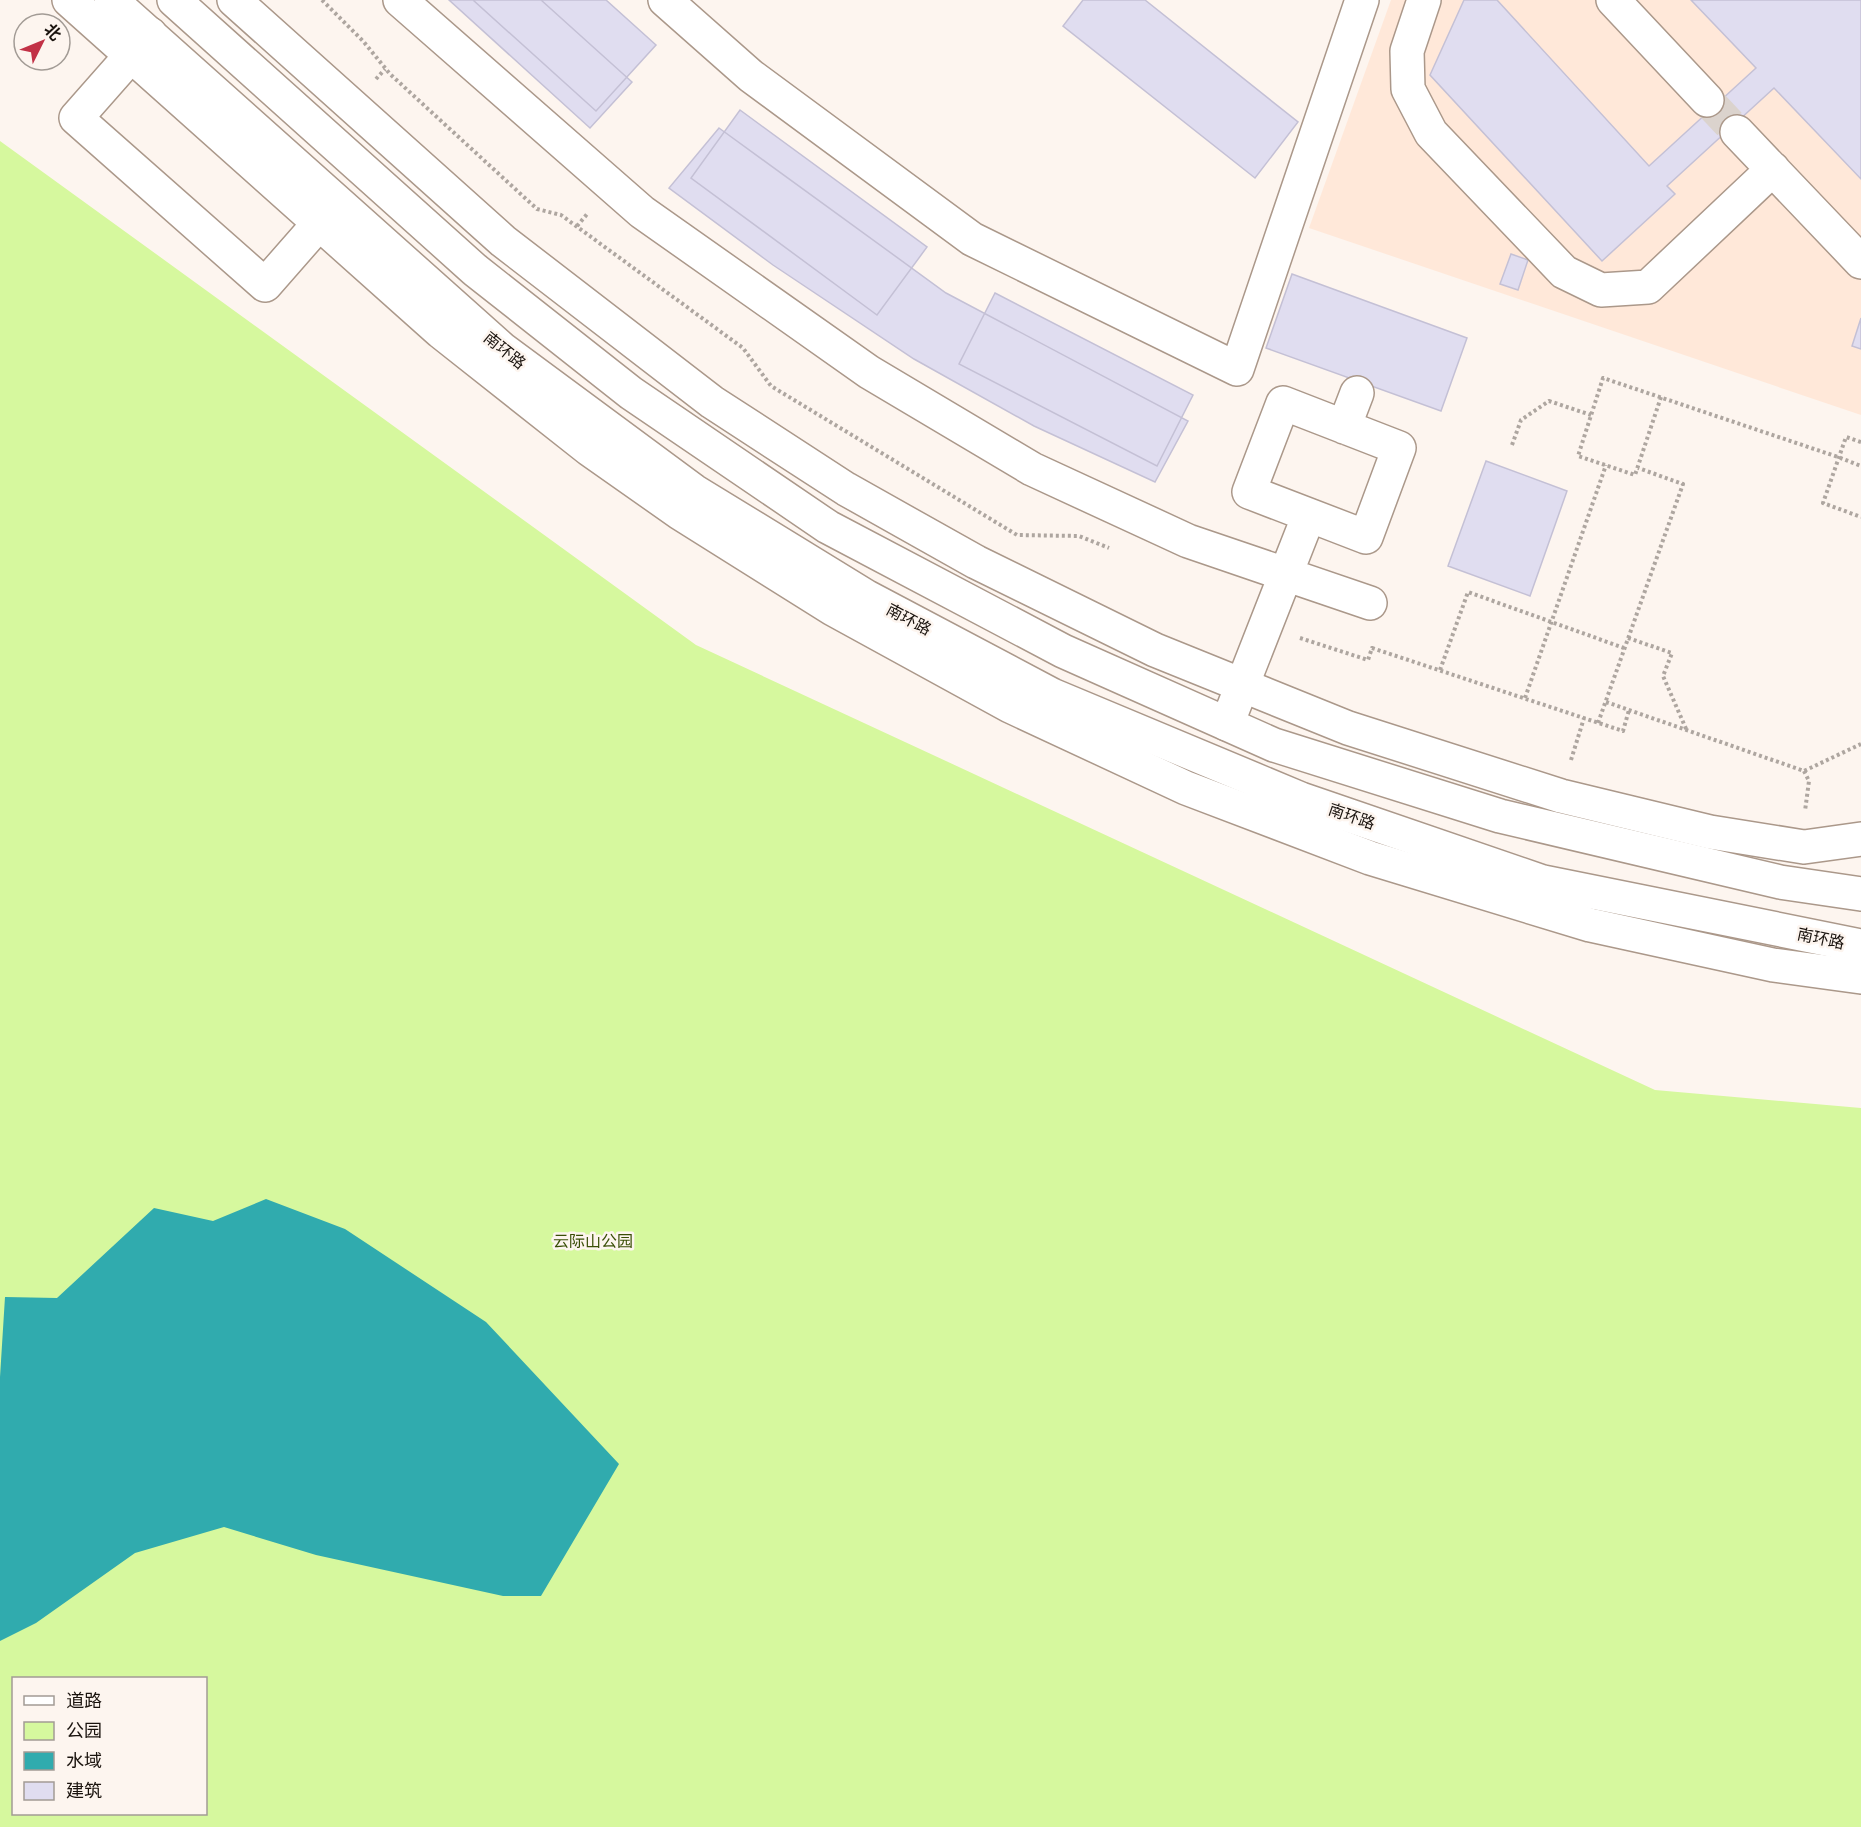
<svg xmlns="http://www.w3.org/2000/svg" width="1861" height="1827" font-family="Barlow,'Noto Sans SC',sans-serif">
<style>
.built{fill:#ffe8d9}
.green{fill:#d6f89e;fill-rule:evenodd}
.water{fill:#30abae}
.building{fill:#e0ddf0;stroke:#c4c0d5;stroke-width:1.5}
.lines{fill:none;stroke-linecap:round;stroke-linejoin:round}
.minor-tunnel{stroke:#dbd3cd;stroke-width:33;stroke-dasharray:33 16;stroke-linecap:butt}
.minor-casing{stroke:#ab988a;stroke-width:36}
.tertiary-casing{stroke:#ab988a;stroke-width:36}
.secondary-casing{stroke:#ab988a;stroke-width:36}
.path{stroke:#aea6a0;stroke-width:4;stroke-dasharray:3 3;stroke-linecap:butt}
.minor{stroke:#fff;stroke-width:33}
.tertiary{stroke:#fff;stroke-width:33}
.secondary{stroke:#fff;stroke-width:33}
.labels{text-anchor:middle;stroke-width:5;stroke-linejoin:round;paint-order:stroke}
.street-label{font-size:16px;fill:#1a130e;stroke:#fdf5ef}
.park-label{font-size:16px;fill:#3a4f07;stroke:#fdf5ef}
</style>
<rect width="100%" height="100%" fill="#fdf5ef"/>
<!-- built -->
<path class="built" d="M1391,0H1861V415L1309,228Z"/>
<!-- green -->
<path class="green" d="M0,141L696,645L1655,1090L1861,1108V1827H0ZM14,1678H206V1814H14Z"/>
<!-- water -->
<path class="water" d="M266,1199L345,1229L486,1322L619,1464L541,1596H503L316,1555L224,1527L135,1553L36,1623L0,1641V1377L5,1297L57,1298L154,1208L213,1221Z"/>
<!-- building -->
<path class="building" d="M449,0H541L632,82L590,128Z
M473,0H606L656,45L596,111Z
M1083,0H1145L1298,122L1255,178L1063,26Z
M1464,0H1497L1649,166L1756,68L1691,0H1861V179L1774,88L1667,186L1675,194L1602,261L1430,75Z
M740,110L927,247L877,315L691,178Z
M719,128L946,293L1188,421L1155,482L1034,426L914,359L773,265L669,188Z
M1511,254L1528,260L1518,290L1500,284Z
M1292,274L1467,338L1441,411L1266,348Z
M995,293L1193,395L1157,466L959,364Z
M1861,318V349L1852,346Z
M1486,461L1567,491L1530,596L1448,566Z"/>
<g class="lines">
<!-- minor-tunnel -->
<path class="minor-tunnel" d="M1707,100L1737,132"/>
<!-- minor casing -->
<g class="minor-casing">
<path id="minor" d="M400,0L642,212L869,372L1032,469L1188,541L1370,603
M665,0L751,76L972,239L1237,369L1362,0
M1424,0L1407,51L1408,89L1431,133L1564,272L1601,290L1648,287L1773,169
M1613,0L1707,100
M150,34L76,118L265,285L337,203
M1737,132L1861,262
M1283,403L1399,448L1366,537L1249,492Z
M1344,427L1357,393
M1227,724L1309,515"/>
</g>
<!-- tertiary casing -->
<g class="tertiary-casing">
<path id="tertiary" d="M69,0L441,332L589,449L680,513L833,609L1010,706L1186,788L1370,858L1590,925L1773,965L1861,977
M234,0L503,241L712,402L846,489L976,562L1155,650L1348,728L1561,796L1710,832L1804,847L1861,839"/>
</g>
<!-- secondary casing -->
<g class="secondary-casing">
<path id="secondary" d="M111,0L502,349L694,491L867,597L1052,695L1301,799L1543,882L1861,946
M174,0L475,270L631,393L828,527L1063,651L1274,745L1500,816L1780,882L1861,894"/>
</g>
<!-- path -->
<path class="path" d="M322,0L363,41L390,74L537,209L561,215L743,348L771,386L1017,535L1079,536L1109,548
M376,79L385,69
M577,226L588,213
M1661,397L1635,475L1578,456L1603,378L1838,457L1861,466
M1861,442L1846,437L1823,503L1861,517
M1512,445L1521,420L1549,401L1591,415
M1300,638L1368,660L1372,648L1623,731L1629,710
M1628,638L1672,653L1663,676L1687,731
M1440,670L1468,592L1624,648
M1525,698L1606,465
M1606,702L1804,771L1861,744
M1598,723L1683,484L1638,468
M1571,760L1584,718
M1804,771L1809,781L1805,811"/>
<!-- minor -->
<use href="#minor" class="minor"/>
<!-- tertiary -->
<use href="#tertiary" class="tertiary"/>
<!-- secondary -->
<use href="#secondary" class="secondary"/>
</g>
<g class="labels">
<!-- street labels -->
<g class="street-label">
<text transform="translate(505 350) rotate(39)" y="6">南环路</text>
<text transform="translate(909 619) rotate(28)" y="6">南环路</text>
<text transform="translate(1352 816) rotate(19)" y="6">南环路</text>
<text transform="translate(1821 938) rotate(12)" y="6">南环路</text>
</g>
<!-- park labels -->
<g class="park-label">
<text x="593" y="1247">云际山公园</text>
</g>
</g>
<!-- legend -->
<rect x="12" y="1677" width="195" height="138" fill="#fdf5ef" stroke="#a29b95" stroke-width="1.5"/>
<rect x="24" y="1696" width="30" height="9" fill="#ffffff" stroke="#a29b95" stroke-width="1.5"/>
<text x="66" y="1707" font-size="18" fill="#1a130e">道路</text>
<rect x="24" y="1722" width="30" height="18" fill="#d6f89e" stroke="#a29b95" stroke-width="1.5"/>
<text x="66" y="1737" font-size="18" fill="#1a130e">公园</text>
<rect x="24" y="1752" width="30" height="18" fill="#30abae" stroke="#a29b95" stroke-width="1.5"/>
<text x="66" y="1767" font-size="18" fill="#1a130e">水域</text>
<rect x="24" y="1782" width="30" height="18" fill="#e0ddf0" stroke="#a29b95" stroke-width="1.5"/>
<text x="66" y="1797" font-size="18" fill="#1a130e">建筑</text>
<!-- north arrow -->
<g transform="translate(42 42) rotate(47)"><circle r="28" fill="#fdf5ef" stroke="#a29b95" stroke-width="1.5"/>
<path d="M0-4.5L10 22L0 15L-10 22Z" fill="#c23146"/>
<text y="-9" font-size="16" font-weight="bold" text-anchor="middle" fill="#1a130e">北</text>
</g>
</svg>
